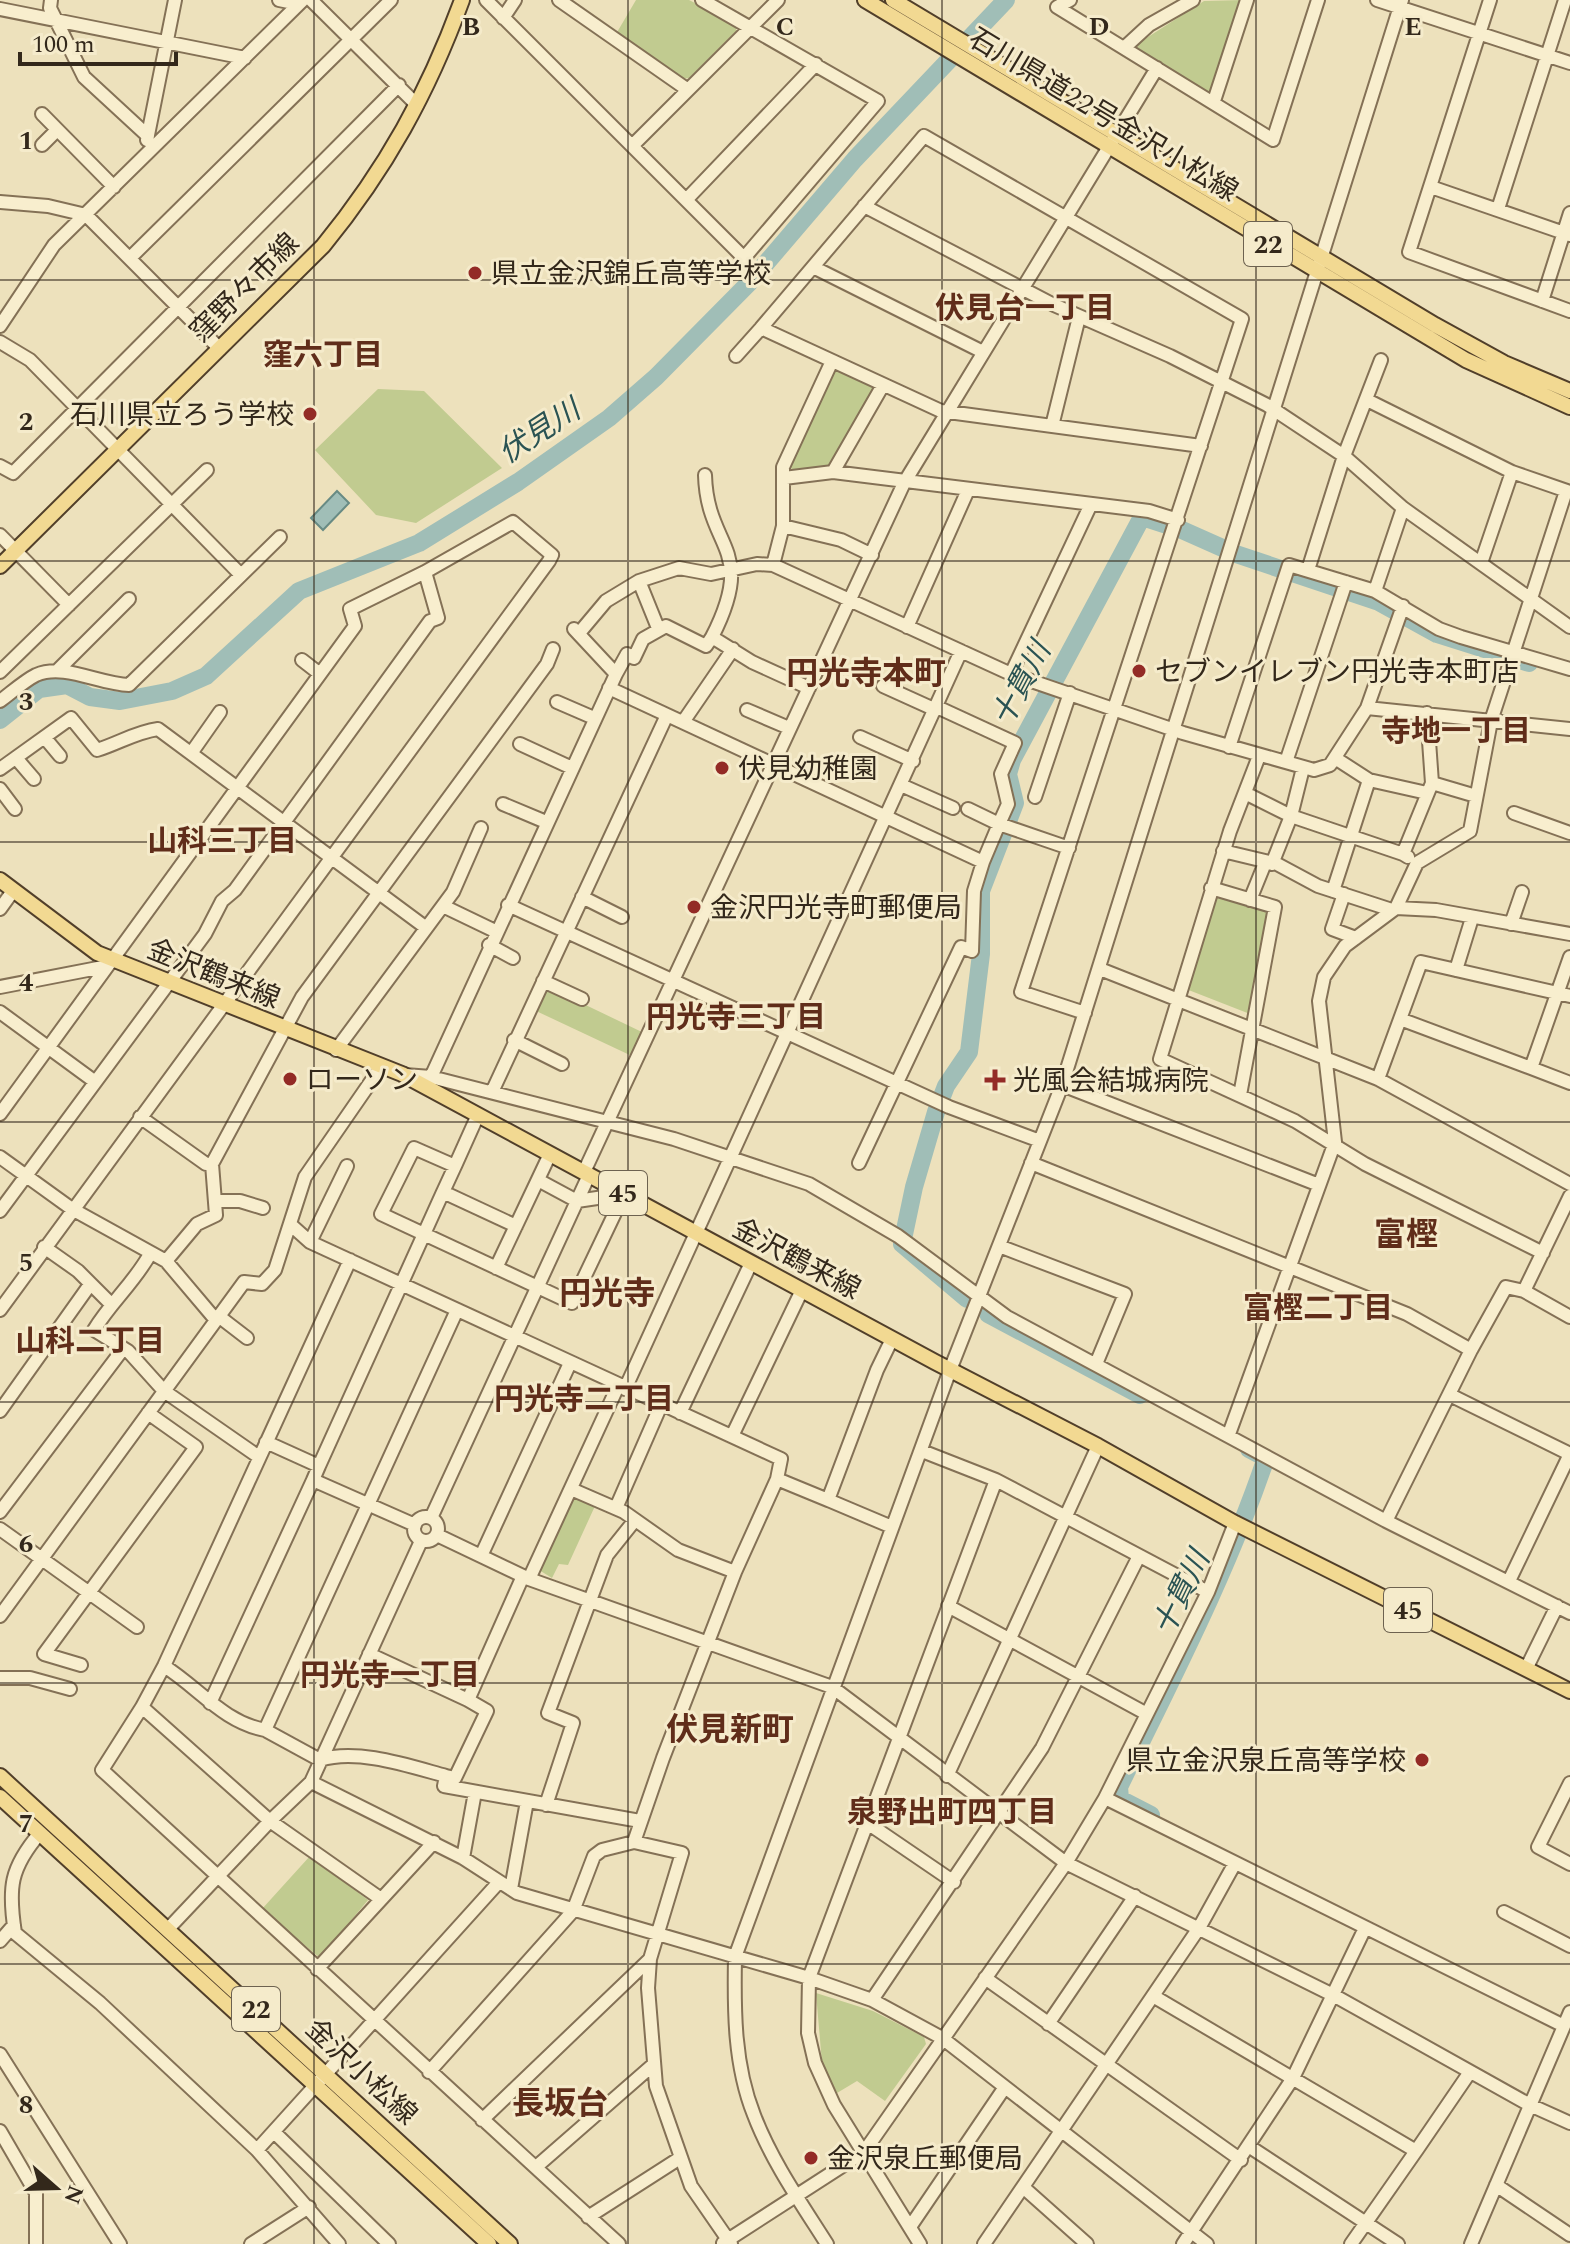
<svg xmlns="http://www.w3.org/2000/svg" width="1570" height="2244" font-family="Spectral,'Noto Sans JP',serif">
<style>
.green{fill:#c1cb90}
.water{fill:#a0beb7;stroke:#688b84;stroke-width:2}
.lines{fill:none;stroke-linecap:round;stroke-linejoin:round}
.river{stroke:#a0beb7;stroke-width:18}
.minor-casing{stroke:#847156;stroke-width:16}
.major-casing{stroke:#513f2a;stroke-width:18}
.minor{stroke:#f8eece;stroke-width:12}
.major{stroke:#f2d992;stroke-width:14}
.grid{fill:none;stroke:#33281b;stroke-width:2;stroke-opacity:0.55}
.poi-dot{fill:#932b26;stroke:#f5ebcb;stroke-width:3}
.labels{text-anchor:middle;stroke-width:6;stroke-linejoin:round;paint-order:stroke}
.shield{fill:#f5ebcb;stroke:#6d6250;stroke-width:2}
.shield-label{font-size:26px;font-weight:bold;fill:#33281b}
.street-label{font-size:28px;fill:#33281b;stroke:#f5ebcb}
.poi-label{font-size:28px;fill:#33281b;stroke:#f5ebcb;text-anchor:start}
.neighbourhood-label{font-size:30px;font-weight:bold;fill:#602d1a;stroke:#f5ebcb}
.water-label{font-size:30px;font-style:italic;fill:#2a5353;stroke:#f5ebcb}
.quarter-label{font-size:32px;font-weight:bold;fill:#602d1a;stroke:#f5ebcb}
.grid-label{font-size:26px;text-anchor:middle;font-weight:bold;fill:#33281b;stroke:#f5ebcb;stroke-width:6;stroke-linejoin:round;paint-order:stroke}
</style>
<rect width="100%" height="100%" fill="#ede1bc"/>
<!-- green -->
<path class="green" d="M636,0H689L736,24V31L689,78L681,79L616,34Z
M1244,0L1212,94L1134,46L1204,1Z
M838,369L873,385L875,392L833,462L826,467L793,471L790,466L832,372Z
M378,389L424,391L502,468L416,523L376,515L315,450Z
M1216,896L1270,911L1250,1014L1186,989Z
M544,985L644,1033L634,1057L534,1010Z
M573,1497L595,1506L568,1565L559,1564L552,1578L539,1570Z
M310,1856L368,1900L320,1958L262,1909Z
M816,1993L873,2011L924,2037L926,2044L885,2101L857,2081L837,2093L822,2063Z"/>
<!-- water -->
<path class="water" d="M337,491L349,503L323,530L311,518Z"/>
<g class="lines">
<!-- river -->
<path class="river" d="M0,720L39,689L67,685L90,697L120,701L172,691L206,676L299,591L419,543L518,482L609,418L656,377L749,283L855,159L1006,0
M967,1299L902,1244L914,1187L936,1112L946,1086L969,1052L981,954V891L1015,803L1008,774L1012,760L1142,517L1182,530L1236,554L1379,602L1437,634L1529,663
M988,1314L1140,1395
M1151,1815L1120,1799L1119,1787C1172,1678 1227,1573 1266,1458L1249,1449"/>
<!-- minor casing -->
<g class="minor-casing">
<path id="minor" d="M51,0L50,8L84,77L148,136
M279,0L299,4
M311,0L417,105
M486,0L744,258L878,101L702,0
M559,0L688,90
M1070,0L1057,7L1273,140L1318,0
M1377,0L1570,63
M1490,0L1409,252L1570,311
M0,9L245,58
M503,18L515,0
M1124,48L1149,25L1193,0
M1214,101L1247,0
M42,114L114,187
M147,140L175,0
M42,145L57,130
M632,146L778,0
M1431,187L1570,235
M686,200L816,64
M0,202L48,206L86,215L220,349
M864,206L1054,305L1170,356L1267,405L1344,456L1308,570
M1498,209L1565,0
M131,257L391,0
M813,267L983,352
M1542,301L1570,213
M0,326L54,245L303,0
M761,328L924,136L1242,319L1021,992L1085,1013
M0,342L30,360L241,575
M736,356L761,328L941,411L1201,446
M1381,360L1344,456L1403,508L1570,627
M1367,400L1512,472
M1052,426L1079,317
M0,466L13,473L399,85
M833,472L883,385
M705,475C707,550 758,547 712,637
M784,478L833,472L1149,511L1178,520
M783,526L841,540L872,555
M0,535L69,605
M1481,563L1512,472L1570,492
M773,565L783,526V467L832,361
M639,581L658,628
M1375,591L1403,508
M907,627L968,490
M580,632L606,601L639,581L679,568L711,574L757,564L773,565L1011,674L1183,733L1314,770L1330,765L1367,708L1403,606
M302,660L320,674
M58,670L129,599
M0,672L207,470
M616,674L627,654L634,658L643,639L666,626L706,646L712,637L752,662L809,688
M1011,674L1091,504
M883,686L936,710
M609,688L983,862L999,824L1069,848
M0,701C11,693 24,681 36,675C64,663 99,684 129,685L280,537
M557,702L594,718
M937,707L1015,743L1001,774L1008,804L999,824L968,809
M1367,708L1570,729
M747,710L789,728
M683,722L733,649
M860,737L913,761
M45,738L60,756
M520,744L572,768
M1229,747L1289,565L1375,591L1439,629L1461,637L1570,669
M192,752L220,712
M1259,756L1230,831L1160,1059L1295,1121L1365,1164L1543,1253
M16,758L34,779
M1286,762L1346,582
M0,769L71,718L97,750C119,743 136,732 158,729L425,927
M1369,780L1427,793
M1432,783L1476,796
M901,785L953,808
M0,789L15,809
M1245,793L1291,816L1403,854
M1035,797L1070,693
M503,804L546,822
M1514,813L1570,833
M1223,851L1277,864L1318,886L1392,910
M1408,857L1403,854L1432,783L1427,713
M1272,864L1291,816L1303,768
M1211,888L1275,907L1240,1095
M1333,891L1369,780L1335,758
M1344,894L1332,929L1356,938
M582,897L622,917
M1250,900L1265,863
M508,905L949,1107L1040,1141
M443,906L495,931
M1396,908L1436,910L1570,934
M0,909L13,891
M1511,924L1522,892
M489,945L513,958
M1570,957L1531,1068L1570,1083
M1100,969L1378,1079L1570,1184
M1456,970L1472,918
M543,981L582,999
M0,987L103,967
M0,1012L94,1081
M1400,1019L1531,1068
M514,1040L562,1064
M336,1050L453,892L481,828
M405,1075L431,1077L674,1139L809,1184L898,1236L1007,1317L1386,1521L1570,1613
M431,1077L616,674L574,629
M1378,1079L1421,962L1570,996
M1062,1085L1319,1185
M492,1092L667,715
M0,1114L355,626L350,609L425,572
M140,1117L206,1164H212
M477,1117L455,1166L414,1148L381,1214L572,1303L624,1194
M0,1157L72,1209L166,1261L197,1224L216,1215L212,1164L302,997L547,664L553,649
M859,1163L961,947L972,951L974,891L983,862
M1031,1163L1407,1314L1471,1350
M455,1166L443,1192L516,1226
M584,1172L904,483L1157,68
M538,1180L577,1201L624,1194
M216,1201H240L263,1208
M0,1211L205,934L222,901L235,890L430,621L438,618L425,572L513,522L552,555L549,561L0,1310
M291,1225L310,1242L781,1459L777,1479L735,1572L663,1758L634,1842L682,1853L650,1959L648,1988L656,2086L691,2186L731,2244
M310,1242L347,1166
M999,1246L1125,1294L1096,1364
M44,1247L78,1271L110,1303
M150,1254C134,1283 111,1302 94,1330L128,1351L164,1391L259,1457
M350,1260L164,1666L142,1707L270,1821L311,1782L463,1858L517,1893L809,1978L872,2000L942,2038L1207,2244
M166,1261L215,1319
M496,1268L550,1154
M1524,1291L1570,1196
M221,1318L247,1338
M625,1389L961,651
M1450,1395L1570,1454
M0,1411L89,1286
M680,1413L751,1263
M1229,1434L1335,1142L1319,1001L1324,977L1345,946L1396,908L1417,863L1470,831L1491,721L1566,491
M732,1436L802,1290
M266,1442L319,1466L313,1480L415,1525
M922,1451L996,1480L1208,1592
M319,1466L443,1192
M777,1479L828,1500L877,1370L892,1339
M571,1489L624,1512L678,1550L735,1572
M828,1500L892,1527
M616,1508L661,1405
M0,1512L123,1349
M414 1529a12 12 0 1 1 24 0a12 12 0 1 1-24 0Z
M431,1518L589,1175
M1386,1521L1471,1350L1506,1287L1524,1291L1570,1317
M0,1529L137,1627
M437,1535L529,1579L832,1687L1066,1863L1335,1996L1530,2105L1570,2123
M481,1556L570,1363
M529,1579L618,1386
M1509,1581L1570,1454
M948,1606L1147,1714
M0,1616L244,1282L262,1284L275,1270L305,1177L381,1067
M369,1654L468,1700
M81,1665L44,1654L196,1447L148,1413
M164,1666C199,1688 223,1722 265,1730L457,1310
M1526,1669L1557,1606
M0,1678H30L70,1689
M210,1703L313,1480
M142,1707L102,1770L619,2244
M265,1730L320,1760C357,1748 409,1766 446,1776L444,1786L640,1821
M446,1776L455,1778L487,1711L468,1700L523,1576
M947,1776L1098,1446
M311,1782L421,1541
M1570,1783L1538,1847L1570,1864
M1105,1798L1564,2026
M546,1805L573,1723L548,1713L607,1555L635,1520
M866,1822L954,1882
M40,1833C10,1868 8,1888 15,1933L100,2003L257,2150L339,2244
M463,1858L475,1792
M511,1889L527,1801
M1504,1912L1570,1946
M168,1929L270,1821L381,1899
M0,1941L14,1925
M317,1969L434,1842
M985,1978L1241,2160
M1153,1996L1416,2151L1351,2244
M872,2000L1042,1748L1139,1556
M1048,2024L1135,1896
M0,2054L120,2244
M429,2072L573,1911L594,1856L602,1850L634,1842
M482,2120L650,1959
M0,2131L36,2193V2244
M275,2133L389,2244
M1250,2147L1398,2244
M257,2150L499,1882
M1416,2151L1470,2072
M536,2167L654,2064
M1496,2185L1570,2235
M1023,2187L1087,2244
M588,2217L680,2158
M910,2227L1005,2087
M723,2243L864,2152L1066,1863L1105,1798L1208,1592L1235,1523
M251,2244L309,2207
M827,2244C801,2203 771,2160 754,2115C734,2065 734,2010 735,1957L950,1370L1062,1085L1402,0
M920,2244L834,2105L815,2063L808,2033L809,1978L996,1480
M984,2244L1199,1928L1235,1863
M1183,2244L1293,2078L1365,1928
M1471,2244L1570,2012"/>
</g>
<!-- major casing -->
<g class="major-casing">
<path id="major" d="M865,0L1466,360L1570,407
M893,0L1435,325L1504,363L1570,391
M0,566L323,246C386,169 428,93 462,0
M0,880L97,953L402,1074L935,1362L1098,1446L1235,1523L1570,1691
M0,1776L510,2244
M0,1797L489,2244"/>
</g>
<!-- minor -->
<use href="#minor" class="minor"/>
<!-- major -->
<use href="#major" class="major"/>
</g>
<!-- grid -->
<path class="grid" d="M314,0V2244M628,0V2244M942,0V2244M1256,0V2244M0,280H1570M0,561H1570M0,842H1570M0,1122H1570M0,1402H1570M0,1683H1570M0,1964H1570"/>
<!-- markers -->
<g class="poi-dot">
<circle cx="475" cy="273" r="8"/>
<circle cx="310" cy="414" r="8"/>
<circle cx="1139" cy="671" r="8"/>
<circle cx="722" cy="768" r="8"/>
<circle cx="694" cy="907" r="8"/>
<circle cx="290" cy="1079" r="8"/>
<path d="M991 1068h8v8h8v8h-8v8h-8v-8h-8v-8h8z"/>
<circle cx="1422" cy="1760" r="8"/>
<circle cx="811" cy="2158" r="8"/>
</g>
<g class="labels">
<!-- shield labels -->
<g class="shield">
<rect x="1244" y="222" width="48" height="44" rx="6"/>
<rect x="599" y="1171" width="48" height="44" rx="6"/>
<rect x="1384" y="1588" width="48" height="44" rx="6"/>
<rect x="232" y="1987" width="48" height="44" rx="6"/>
</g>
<g class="shield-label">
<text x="1268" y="253">22</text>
<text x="623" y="1202">45</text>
<text x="1408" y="1619">45</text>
<text x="256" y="2018">22</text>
</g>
<!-- street labels -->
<g class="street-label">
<text transform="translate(1104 114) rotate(31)" y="10">石川県道22号金沢小松線</text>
<text transform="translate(244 287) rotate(-45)" y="10">窪野々市線</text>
<text transform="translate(214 973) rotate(22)" y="10">金沢鶴来線</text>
<text transform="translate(797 1258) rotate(28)" y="10">金沢鶴来線</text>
<text transform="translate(362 2071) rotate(43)" y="10">金沢小松線</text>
</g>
<!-- poi labels -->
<g class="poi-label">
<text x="491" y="283">県立金沢錦丘高等学校</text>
<text x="294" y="424" text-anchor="end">石川県立ろう学校</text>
<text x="1155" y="681">セブンイレブン円光寺本町店</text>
<text x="738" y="778">伏見幼稚園</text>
<text x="710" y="917">金沢円光寺町郵便局</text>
<text x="306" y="1089">ローソン</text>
<text x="1013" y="1090">光風会結城病院</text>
<text x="1406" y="1770" text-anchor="end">県立金沢泉丘高等学校</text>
<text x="827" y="2168">金沢泉丘郵便局</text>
</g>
<!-- neighbourhood labels -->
<g class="neighbourhood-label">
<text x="1025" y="318">伏見台一丁目</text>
<text x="323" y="365">窪六丁目</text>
<text x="1456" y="741">寺地一丁目</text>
<text x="222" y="851">山科三丁目</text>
<text x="736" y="1027">円光寺三丁目</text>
<text x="1318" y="1318">富樫二丁目</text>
<text x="90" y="1351">山科二丁目</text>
<text x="584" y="1409">円光寺二丁目</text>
<text x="390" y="1685">円光寺一丁目</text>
<text x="952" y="1822">泉野出町四丁目</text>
</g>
<!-- water labels -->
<g class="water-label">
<text transform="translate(539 431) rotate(-33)" y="10">伏見川</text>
<text transform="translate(1021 684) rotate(-62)" y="10">十貫川</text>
<text transform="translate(1181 1593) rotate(-64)" y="10">十貫川</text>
</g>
<!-- quarter labels -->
<g class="quarter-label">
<text x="866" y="684">円光寺本町</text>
<text x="1406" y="1245">富樫</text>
<text x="607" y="1304">円光寺</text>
<text x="730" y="1740">伏見新町</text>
<text x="560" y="2114">長坂台</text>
</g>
</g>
<g class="grid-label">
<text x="471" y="35">B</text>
<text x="785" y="35">C</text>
<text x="1099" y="35">D</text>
<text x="1413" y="35">E</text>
<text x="26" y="149">1</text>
<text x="26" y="430">2</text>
<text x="26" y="710">3</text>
<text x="26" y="991">4</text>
<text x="26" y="1271">5</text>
<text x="26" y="1552">6</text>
<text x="26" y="1832">7</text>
<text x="26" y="2113">8</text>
</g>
<!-- north arrow -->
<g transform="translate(56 2188) rotate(110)" stroke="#f5ebcb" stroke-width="6" paint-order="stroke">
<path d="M0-6L14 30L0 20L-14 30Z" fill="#33281b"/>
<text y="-12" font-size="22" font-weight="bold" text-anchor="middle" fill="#33281b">N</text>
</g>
<!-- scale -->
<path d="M20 52v12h156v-12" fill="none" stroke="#33281b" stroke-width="4"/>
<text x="32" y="52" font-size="24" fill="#33281b" stroke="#f5ebcb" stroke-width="6" paint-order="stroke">100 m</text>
</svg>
